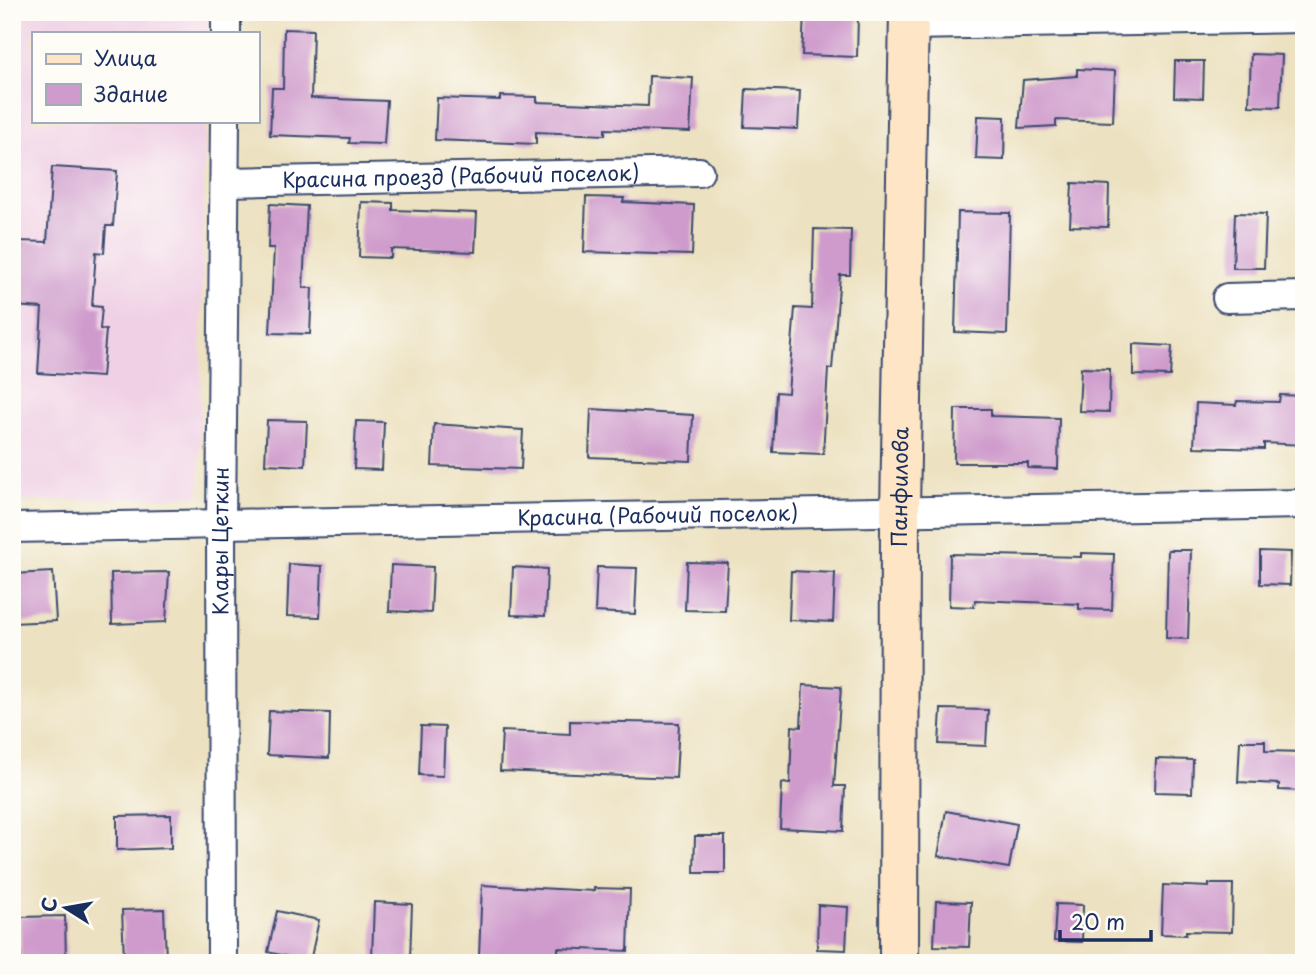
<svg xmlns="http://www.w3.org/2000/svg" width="1316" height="975" font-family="'Playpen Sans',sans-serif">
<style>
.built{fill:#f0d0e5}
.building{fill:#cf9bcc}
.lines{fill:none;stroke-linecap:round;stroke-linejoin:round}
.street-casing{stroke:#3a4a6d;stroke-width:32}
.secondary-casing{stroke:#3a4a6d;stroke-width:42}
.street{stroke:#fff;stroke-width:28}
.secondary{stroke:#fde5c5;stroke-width:38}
.labels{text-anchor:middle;stroke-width:5;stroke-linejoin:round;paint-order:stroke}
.street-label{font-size:21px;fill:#1b2f5e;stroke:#fdfcf7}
</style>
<rect width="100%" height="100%" fill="#fdfcf7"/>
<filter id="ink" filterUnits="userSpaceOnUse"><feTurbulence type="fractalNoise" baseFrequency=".0143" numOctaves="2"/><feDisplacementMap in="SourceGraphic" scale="14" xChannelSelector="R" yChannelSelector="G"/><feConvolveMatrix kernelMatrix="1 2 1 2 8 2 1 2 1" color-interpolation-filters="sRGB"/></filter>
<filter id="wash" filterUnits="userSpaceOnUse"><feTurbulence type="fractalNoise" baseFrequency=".00686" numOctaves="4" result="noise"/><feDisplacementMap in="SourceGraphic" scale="28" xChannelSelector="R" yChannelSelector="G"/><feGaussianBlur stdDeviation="1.57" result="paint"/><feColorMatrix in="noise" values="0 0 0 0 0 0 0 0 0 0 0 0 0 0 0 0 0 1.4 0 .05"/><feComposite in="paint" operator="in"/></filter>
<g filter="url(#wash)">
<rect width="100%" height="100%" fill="#ece1c0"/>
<!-- built -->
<path class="built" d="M12,12H207V33H33V121H205L199,496L12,502Z"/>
<g id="blocks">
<!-- building -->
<path class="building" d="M804,14L858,16L857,57L802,55Z
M284,29L313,30L311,98L387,101L384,144L349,143L350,138L270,135L272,88H283Z
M1251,54L1282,55L1280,107L1249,106Z
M1175,61H1204L1203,98L1174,97Z
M1077,69L1115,71L1113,122L1056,120V126L1019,128L1023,80L1077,76Z
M649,76L693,78L690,132L605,129V135L536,132V144L435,140L437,98L500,100V96L537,97V102L648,106Z
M746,89L800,91L798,129L744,127Z
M978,116L1005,117L1004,160L976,159Z
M52,167L117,171L113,226H106L104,253L96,252L92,306L102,307L100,329L106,330L102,377L38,373L42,308L14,306L19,241L47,242Z
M1072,183L1109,185L1108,227L1070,226Z
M586,197L624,198L623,202L694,205L692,255L584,252Z
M361,202L393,203V210L477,213L475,252L391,249V258L359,257Z
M270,204L307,206L303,288H312L310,334L270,333L274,248H268Z
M958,212L1010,213L1007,334L955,332Z
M1235,213L1266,214L1264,268H1233Z
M814,229L851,230L850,275H840L832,369H828L823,454L773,452L776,392L788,393L795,308L812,309Z
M1133,344L1172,346L1170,376L1133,375Z
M1081,368L1110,369L1109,412L1079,411Z
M1280,395L1304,396V445L1264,443V449L1194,447L1196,403L1236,405L1237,401L1279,402Z
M591,409L693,415L691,461L589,457Z
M955,409H991V416L1059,418L1058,469L1028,468V463H954Z
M267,420L307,421L305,466L265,464Z
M356,421L384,422L382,470L354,469Z
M434,424L523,430L521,469L432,466Z
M1168,550H1191L1188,639L1166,638Z
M1260,551L1291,552L1290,585L1260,584Z
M1081,553L1114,554L1112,610L1079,609V604L975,600L974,607L949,606L950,554L1081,557Z
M687,562L728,563L725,611L685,610Z
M289,564L322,566L320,617L287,616Z
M391,565L433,567L431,613L389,611Z
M513,567L547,569L545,616L511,615Z
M597,567L637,568L635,614L595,612Z
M791,571L835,573L833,622L789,620Z
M53,572L56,621L12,623V574Z
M169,572L166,622L112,624L111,573Z
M803,685L841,687L834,786H845L843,831L780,828L782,783L790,784L792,726L801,727Z
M941,709L988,710L986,746L939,744Z
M269,711L330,713L329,758L267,755Z
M570,721L679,723L676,778L500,771L502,731L570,734Z
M421,726L445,727L443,776L419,775Z
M1240,741H1265V751L1304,752V791L1279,790V784L1238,782Z
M1156,759L1193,760L1192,793L1155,792Z
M946,811L1017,824L1009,868L938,856Z
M171,815V848L117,850V816Z
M695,836H725V873H694Z
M1209,884H1233L1232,932L1186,931V935L1161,934L1163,885L1209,887Z
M482,885L594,891V888L630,889L628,951L558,948V958L479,956Z
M936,901L971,902L969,947L934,946Z
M374,902L412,904L410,959L372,958Z
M1056,904L1083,905L1082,942L1054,941Z
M818,905L848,907L846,950L817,949Z
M164,909L166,958L124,959L122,910Z
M277,911L319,920L310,962L268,952Z
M65,916L66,962L21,963L20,917Z"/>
</g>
</g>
<g filter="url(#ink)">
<use href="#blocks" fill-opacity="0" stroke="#3a4a6d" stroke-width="2"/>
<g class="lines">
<!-- street casing -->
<g class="street-casing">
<g id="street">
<path d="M909,25L1304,18"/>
<path d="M226,33V12"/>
<path id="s1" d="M225,182L699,172"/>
<path d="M1227,298L1304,296"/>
<path id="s2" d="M12,528L1304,504"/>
<path id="s3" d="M222,963L221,524L225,121"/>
</g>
</g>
<!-- secondary casing -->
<g class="secondary-casing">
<g id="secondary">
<path id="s4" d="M899,963L900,511L909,12"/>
</g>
</g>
<!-- street -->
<use href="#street" class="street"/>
<!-- secondary -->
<use href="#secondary" class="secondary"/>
</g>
</g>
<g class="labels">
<!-- street labels -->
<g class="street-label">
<text dy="7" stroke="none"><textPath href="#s1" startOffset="236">Красина проезд (Рабочий поселок)</textPath></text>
<text dy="7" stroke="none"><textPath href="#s4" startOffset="476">Панфилова</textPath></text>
<text dy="7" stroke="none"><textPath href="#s2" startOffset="646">Красина (Рабочий поселок)</textPath></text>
<text dy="7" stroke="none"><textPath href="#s3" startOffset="422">Клары Цеткин</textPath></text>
</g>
</g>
<!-- margin -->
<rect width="1316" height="975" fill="none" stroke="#fdfcf7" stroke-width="42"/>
<!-- legend -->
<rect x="32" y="32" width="228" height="91" fill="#fdfcf7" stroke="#a3aaba" stroke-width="2"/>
<rect x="46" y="54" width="35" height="10" fill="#fde5c5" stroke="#a3aaba" stroke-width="2"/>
<text x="94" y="66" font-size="21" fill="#1b2f5e">Улица</text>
<rect x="46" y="84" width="35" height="21" fill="#cf9bcc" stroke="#a3aaba" stroke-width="2"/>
<text x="94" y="102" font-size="21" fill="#1b2f5e">Здание</text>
<!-- north arrow -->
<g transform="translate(66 908) rotate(281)" stroke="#fdfcf7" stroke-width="5" paint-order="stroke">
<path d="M0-5L12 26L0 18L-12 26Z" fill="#1b2f5e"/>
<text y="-10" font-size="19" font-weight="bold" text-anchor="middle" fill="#1b2f5e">С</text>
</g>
<!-- scale -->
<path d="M1060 930v10h91v-10" fill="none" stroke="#1b2f5e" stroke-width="3.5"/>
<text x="1071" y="930" font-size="21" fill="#1b2f5e" stroke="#fdfcf7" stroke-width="5" paint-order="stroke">20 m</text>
</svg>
